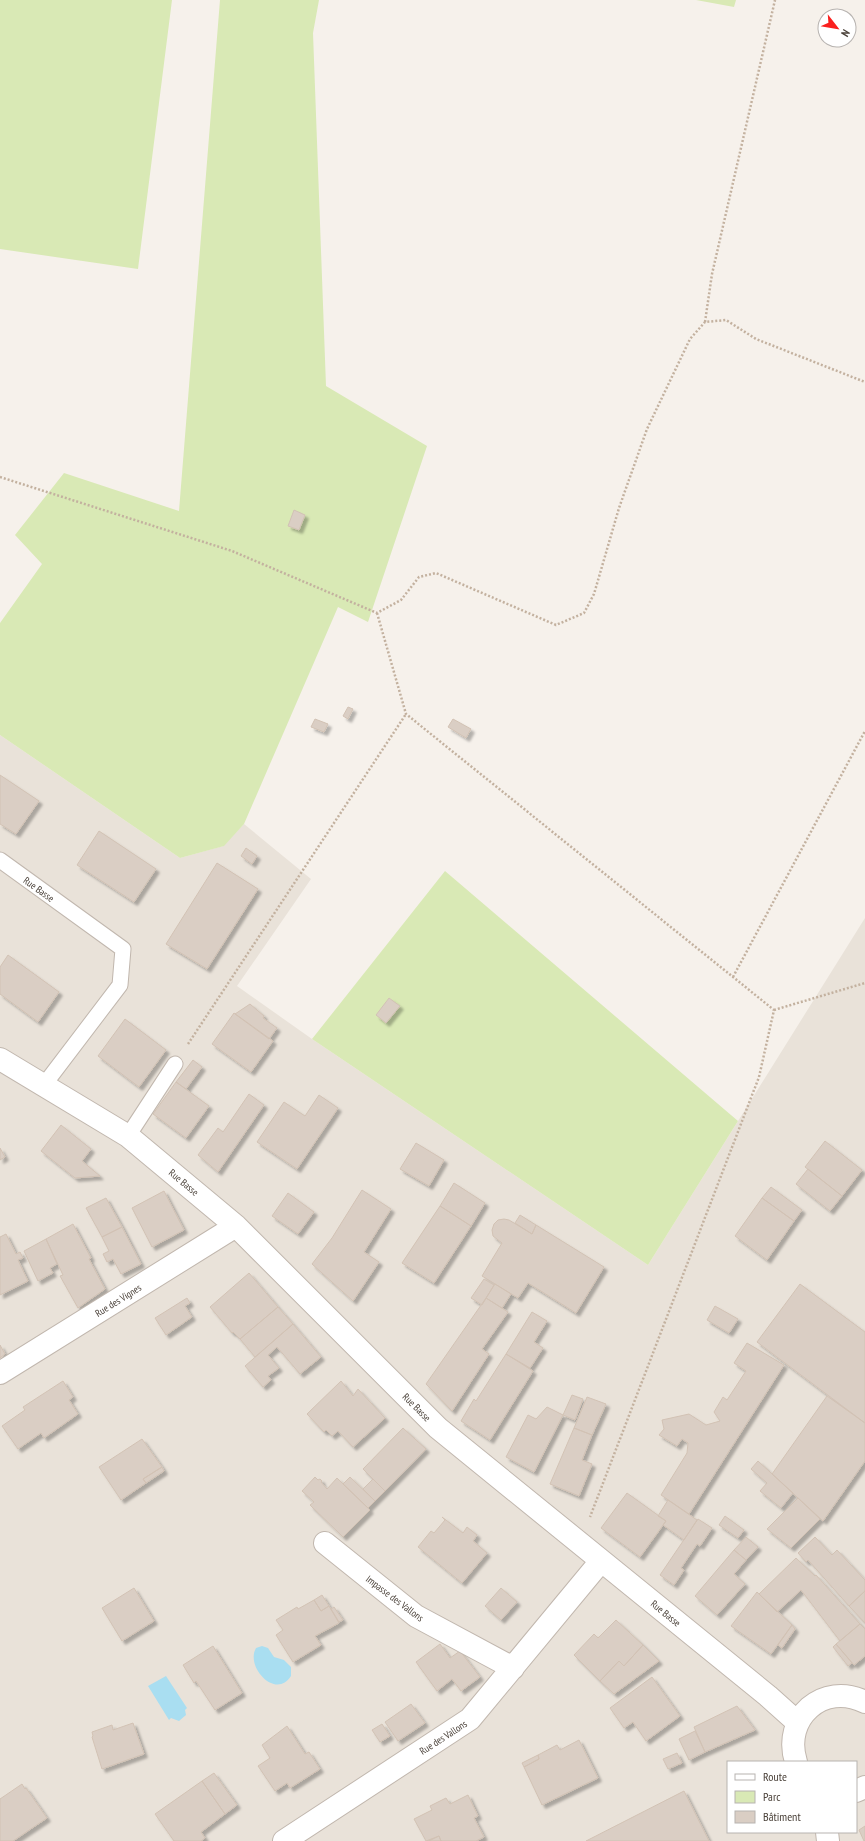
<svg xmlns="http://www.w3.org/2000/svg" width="865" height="1841" font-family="'PT Sans Narrow',sans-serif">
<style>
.residential{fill:#e9e2d9;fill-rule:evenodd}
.green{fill:#d9e9b5}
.water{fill:#a9def1}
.building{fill:#dacec4;stroke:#d2c2b4;filter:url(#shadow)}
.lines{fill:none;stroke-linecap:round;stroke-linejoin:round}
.service-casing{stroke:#c1b7ae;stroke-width:17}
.minor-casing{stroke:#c1b7ae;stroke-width:24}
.path{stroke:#c3b19f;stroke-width:2.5;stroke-dasharray:2 2;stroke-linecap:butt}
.service{stroke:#fff;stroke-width:15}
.minor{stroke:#fff;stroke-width:22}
.labels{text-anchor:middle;stroke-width:4;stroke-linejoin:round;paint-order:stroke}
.street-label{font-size:10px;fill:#4a4139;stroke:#fff}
</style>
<defs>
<filter id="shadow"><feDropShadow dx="3.5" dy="3.5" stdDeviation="1" flood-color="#0004"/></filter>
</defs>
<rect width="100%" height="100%" fill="#f6f1eb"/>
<!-- residential -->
<path class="residential" d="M0,735L180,858L223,846L244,824L311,879L237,986L312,1039L648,1265L865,918V1841H0ZM728,1762H856V1832H728Z"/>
<!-- green -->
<path class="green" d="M0,0H172L138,269L0,249Z
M220,0H319L313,33L326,386L427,446L368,622L338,607L244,824L224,846L180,858L0,735V623L42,564L15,535L64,473L179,511Z
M696,0H736L734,7Z
M445,871L738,1121L648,1265L312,1039Z"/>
<!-- water -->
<path class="water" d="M262,1646L268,1648L274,1657L284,1660L291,1667V1676C276,1700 245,1667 256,1648Z
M166,1676L187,1708L185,1710L186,1715L179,1721L171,1718L169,1720L148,1686Z"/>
<!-- building -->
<path class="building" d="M294,510L305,515L299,530L288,526Z
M348,707L353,709L348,719L343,716Z
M315,719L328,724L324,732L311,727Z
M453,719L471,729L466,738L448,727Z
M0,775L39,801L16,834L0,824Z
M99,831L156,869L134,902L77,865Z
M246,848L257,856L252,864L241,856Z
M217,863L258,889L207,969L166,944Z
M8,955L59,992L38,1022L0,994V967Z
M389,998L400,1006L386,1023L376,1015Z
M250,1004L264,1016L263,1018L277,1028L269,1039L235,1014Z
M234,1013L273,1041L251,1072L212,1044Z
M125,1019L166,1050L139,1087L98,1056Z
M193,1060L202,1067L186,1089L176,1082Z
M176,1082L209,1106L186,1138L153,1114Z
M249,1094L264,1105L218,1172L198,1155L218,1128L223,1132Z
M319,1095L338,1108L297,1169L257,1142L284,1102L305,1116Z
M61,1125L91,1149L82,1161L100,1176L75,1178L41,1151Z
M825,1141L862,1170L842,1196L805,1167Z
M416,1143L444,1160L429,1186L400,1169Z
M0,1148L5,1157L0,1160Z
M808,1169L842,1196L830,1211L796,1184Z
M454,1183L485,1203L471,1226L440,1206Z
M771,1187L802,1210L794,1221L762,1198Z
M362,1190L391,1209L364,1252L379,1262L353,1301L312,1264L332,1238Z
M164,1191L184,1230L152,1247L132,1208Z
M288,1193L314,1212L298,1234L272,1216Z
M106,1198L122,1227L102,1237L86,1208Z
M762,1198L794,1221L767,1260L735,1236Z
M440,1206L471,1226L434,1283L402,1263Z
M520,1215L536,1225L532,1234L515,1223Z
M504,1219L509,1220L532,1234L536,1225L604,1267L576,1313L528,1283L518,1298L482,1276L502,1243L493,1236L492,1230L494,1224L498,1220Z
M73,1224L91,1258L89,1259L105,1289L78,1308L60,1276L63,1275L46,1239Z
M122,1227L141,1264L121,1274L113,1259L107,1262L103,1254L109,1251L102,1237Z
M6,1234L16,1254L20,1252L23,1258L18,1260L28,1281L0,1295V1237Z
M46,1239L57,1264L50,1268L53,1273L38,1281L24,1251Z
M249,1273L278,1307L240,1339L233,1332L232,1333L210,1307Z
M484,1279L494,1285L482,1305L471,1298Z
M495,1284L511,1294L502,1308L486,1298Z
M800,1284L865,1332V1423L757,1342Z
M187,1298L190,1303L185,1306L192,1317L166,1335L155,1318Z
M486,1298L508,1312L482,1349L489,1354L452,1411L426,1384Z
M715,1306L738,1319L729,1333L707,1320Z
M278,1307L293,1324L255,1357L240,1339Z
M532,1312L547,1321L534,1342L543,1348L530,1368L506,1354Z
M293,1324L321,1357L300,1374L277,1347L268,1355L279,1368L268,1376L271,1380L263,1387L245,1366Z
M747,1343L784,1365L689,1514L661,1495L687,1453L688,1443L682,1439L677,1446L659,1435L664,1429L662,1420L689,1414L706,1425L720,1421L714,1412L723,1397L727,1400L746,1371L734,1363Z
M0,1345L5,1354L0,1358Z
M506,1354L533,1371L490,1440L461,1421L474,1399L476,1401Z
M63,1381L73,1397L69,1400L78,1414L44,1438L41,1433L18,1449L2,1426L25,1410L23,1407Z
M341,1381L353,1396L358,1389L385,1418L353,1447L338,1431L332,1436L326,1430L324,1432L307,1414Z
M572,1395L583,1399L575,1420L563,1415Z
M827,1396L865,1423V1461L823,1521L772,1474Z
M587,1397L606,1404L592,1435L574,1428Z
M547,1407L563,1415L534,1472L506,1457L528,1415L536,1419Z
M403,1428L426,1449L385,1491L363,1469Z
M574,1428L592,1435L582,1460L592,1464L579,1496L550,1484Z
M142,1439L162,1467L143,1479L146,1483L121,1500L99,1467Z
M758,1461L793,1493L781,1508L760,1491L767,1483L751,1469Z
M162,1467L164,1471L146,1483L143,1479Z
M315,1477L318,1480L320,1479L322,1481L321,1482L327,1489L337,1478L370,1510L343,1537L310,1505L314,1502L302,1491Z
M350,1477L375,1501L368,1508L343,1484Z
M373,1479L385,1491L375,1501L363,1489Z
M627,1493L666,1521L640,1557L601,1528Z
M798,1498L820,1519L791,1548L767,1529Z
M668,1500L697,1520L684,1540L663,1525L666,1521L658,1516Z
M725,1516L744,1530L738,1538L719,1525Z
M442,1517L463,1533L467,1527L477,1535L473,1541L487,1553L462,1583L418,1547L431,1531L434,1533L445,1520Z
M698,1519L712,1528L700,1546L697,1544L681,1568L684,1570L674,1585L660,1575Z
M746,1537L758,1547L746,1560L734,1550Z
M815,1537L832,1555L837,1550L865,1580V1591L849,1606L808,1560L806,1562L798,1553Z
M734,1550L746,1560L734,1574L745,1584L717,1615L695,1596Z
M796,1558L815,1576L816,1575L860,1624L840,1641L801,1590L777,1612L759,1594Z
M134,1588L154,1621L122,1641L102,1608Z
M501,1588L517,1602L501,1620L485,1606Z
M865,1591V1623L849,1606Z
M757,1592L792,1625L771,1654L731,1626Z
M322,1595L329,1606L321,1611L314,1600Z
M314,1600L321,1611L329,1606L339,1623L315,1636L321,1645L293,1662L276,1635L283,1630L276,1620L297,1607L298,1609Z
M334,1607L343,1620L339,1622L331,1609Z
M616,1620L643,1645L624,1666L619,1661L600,1681L574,1655L594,1634L598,1638Z
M860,1624L865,1629V1656L854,1665L836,1644Z
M792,1625L795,1629L782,1648L778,1645Z
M440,1644L450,1658L460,1651L480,1677L461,1691L452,1679L437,1691L416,1662Z
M836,1644L852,1663L848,1666L833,1647Z
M643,1645L659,1661L614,1694L600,1681L619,1661L624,1666Z
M213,1646L242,1693L215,1710L196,1681L194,1683L183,1665Z
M652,1677L680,1716L646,1741L633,1722L624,1728L610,1708Z
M411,1704L425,1723L398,1741L385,1722Z
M737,1706L755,1730L705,1752L694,1727Z
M133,1723L144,1754L102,1769L92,1737L93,1736L92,1732L112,1725L113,1730Z
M382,1724L390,1736L380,1742L372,1730Z
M287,1726L305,1754L309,1752L320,1769L290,1788L287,1783L275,1791L258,1766L270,1758L262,1745Z
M695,1731L705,1752L689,1760L679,1739Z
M579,1740L598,1778L542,1805L524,1767L539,1759L538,1755L557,1745L560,1750Z
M677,1753L682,1763L668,1769L663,1759Z
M538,1755L539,1759L524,1767L522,1763Z
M214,1773L237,1805L225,1814L202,1781Z
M202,1781L225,1814L201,1832L205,1838L201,1841H174L155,1814Z
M22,1784L25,1789L26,1788L47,1818L13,1841H0V1799Z
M684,1791L709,1841H586Z
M468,1795L478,1816L474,1818L484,1837L476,1841H441L439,1836L426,1841L414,1819L432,1810L430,1806L446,1798L450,1804Z
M865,1826V1841H864L859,1830Z
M439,1836L441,1841H429Z"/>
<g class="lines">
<!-- service casing -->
<g class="service-casing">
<path id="service" d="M0,860L123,949L120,985L44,1085
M128,1136L175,1064"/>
</g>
<!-- minor casing -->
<g class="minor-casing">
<path id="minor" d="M0,1059L128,1136L236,1226L438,1428L768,1696L797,1722
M0,1373L236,1226
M325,1543L416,1616L513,1668
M796,1762C782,1718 823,1681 865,1702
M856,1791L865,1787
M827,1832L828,1841
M284,1841L470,1719L601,1561"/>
</g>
<!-- path -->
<path class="path" d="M705,322L712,274L775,0
M0,477L232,551L377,613L401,600L419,577L436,573L556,625L584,613L594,594L619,508L647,429L690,339L705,322L726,320L756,339L865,382
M377,613L406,714L774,1010L759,1077L590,1517
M733,977L865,731
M774,1010L865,983
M188,1044L406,714"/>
<!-- service -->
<use href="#service" class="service"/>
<!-- minor -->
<use href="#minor" class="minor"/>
</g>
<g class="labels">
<!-- street labels -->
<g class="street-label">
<text transform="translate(39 889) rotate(36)" y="4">Rue Basse</text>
<text transform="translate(184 1182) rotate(40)" y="4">Rue Basse</text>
<text transform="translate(118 1300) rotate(-32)" y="4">Rue des Vignes</text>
<text transform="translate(417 1407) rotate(45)" y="4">Rue Basse</text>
<text transform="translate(395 1598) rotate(37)" y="4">Impasse des Vallons</text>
<text transform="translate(666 1613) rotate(39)" y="4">Rue Basse</text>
<text transform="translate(443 1737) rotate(-33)" y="4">Rue des Vallons</text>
</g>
</g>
<!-- legend -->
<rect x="727" y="1761" width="130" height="72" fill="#ffffff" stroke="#b7b3b0"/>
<rect x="735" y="1774" width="20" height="6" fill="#ffffff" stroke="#b7b3b0"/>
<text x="763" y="1781" font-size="12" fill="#4a4139">Route</text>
<rect x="735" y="1791" width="20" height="12" fill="#d9e9b5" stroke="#b7b3b0"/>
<text x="763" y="1801" font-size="12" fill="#4a4139">Parc</text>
<rect x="735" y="1811" width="20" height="12" fill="#dacec4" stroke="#b7b3b0"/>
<text x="763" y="1821" font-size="12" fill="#4a4139">Bâtiment</text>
<!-- north arrow -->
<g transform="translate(837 28) rotate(121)"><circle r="19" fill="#ffffff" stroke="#b7b3b0"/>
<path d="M0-3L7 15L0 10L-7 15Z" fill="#fa201e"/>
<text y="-6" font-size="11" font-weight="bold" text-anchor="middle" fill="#4a4139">N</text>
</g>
</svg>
